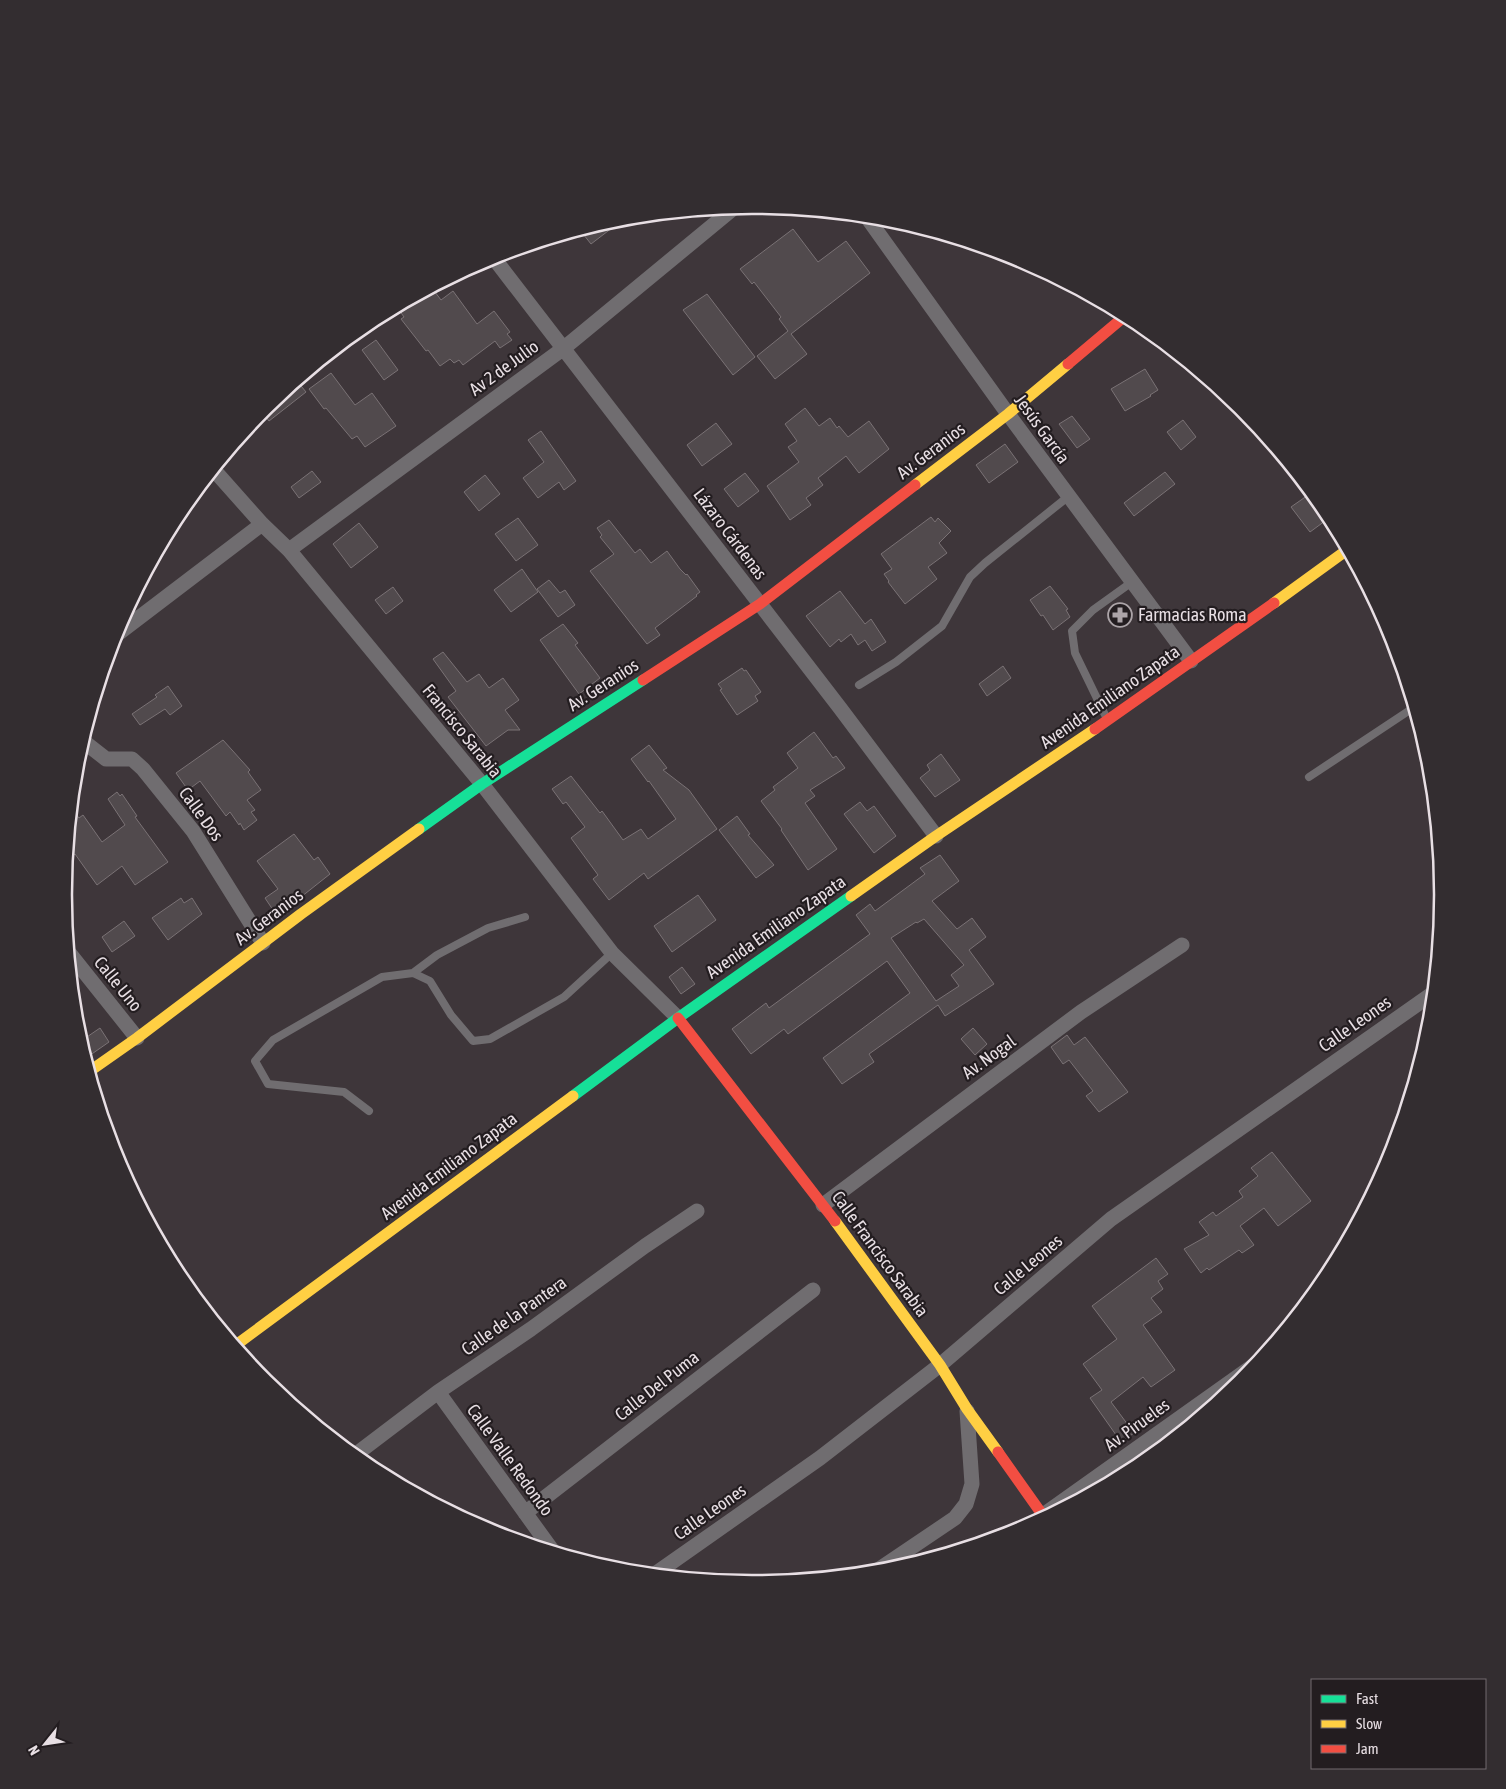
<svg xmlns="http://www.w3.org/2000/svg" width="1506" height="1789" font-family="'Asap Condensed',sans-serif">
<style>
.building{fill:#514a4d;stroke:#7a7275;fill-rule:evenodd}
.lines{fill:none;stroke-linecap:round;stroke-linejoin:round}
.lane{stroke:#706d70;stroke-width:8}
.street{stroke:#706d70;stroke-width:15}
.fast{stroke:#16e098;stroke-width:11}
.slow{stroke:#ffcf43;stroke-width:11}
.jam{stroke:#f24e42;stroke-width:11}
.labels{text-anchor:middle;stroke-width:4.5;stroke-linejoin:round;paint-order:stroke}
.street-label{font-size:18px;fill:#e8dfe4;stroke:#231d20}
.poi-label{font-size:18px;fill:#e8dfe4;stroke:#231d20;text-anchor:start}
.rim{fill:none;stroke:#e8dfe4;stroke-width:2.5}
</style>
<rect width="100%" height="100%" fill="#3e363a"/>
<!-- building -->
<path class="building" d="M619,218H625L591,244L580,230Z
M793,229L818,262L846,241L870,273L791,334L807,354L775,379L757,356L788,331L779,319L781,317L754,282L752,284L740,269Z
M432,288L441,300L453,291L477,324L494,311L510,332L507,334L512,340L500,348L495,341L463,365L459,360L454,363L450,359L440,366L428,350L426,351L401,319L404,317L397,307Z
M707,294L755,357L733,375L683,310Z
M376,340L398,370L384,380L362,350Z
M1145,369L1158,390L1150,395L1151,396L1125,411L1111,389Z
M331,373L355,405L372,393L396,426L365,447L357,436L352,439L326,408L324,409L309,389Z
M297,381L306,392L269,421L262,412Z
M805,408L819,426L830,418L837,428L839,426L848,437L869,421L889,449L859,473L846,456L818,478L823,485L806,498L811,505L790,520L767,486L799,462L788,447L797,441L785,424Z
M1072,416L1090,439L1077,448L1059,424Z
M1183,420L1196,437L1181,450L1167,432Z
M716,423L732,444L702,466L687,445Z
M541,431L576,481L564,490L559,482L538,498L523,478L544,462L528,440Z
M1005,444L1018,462L989,483L976,465Z
M312,471L321,482L299,498L291,487Z
M1165,472L1175,484L1134,516L1124,503Z
M745,473L759,491L738,507L724,489Z
M485,475L500,494L479,511L464,492Z
M1311,493L1329,518L1310,532L1291,507Z
M931,517L935,522L938,518L951,531L939,543L947,553L928,567L937,579L905,604L888,582L889,581L884,574L892,569L881,554Z
M518,518L538,545L516,561L495,534Z
M609,520L635,553L640,549L651,563L667,551L680,569L686,575L687,574L700,592L696,595L697,596L655,628L660,635L647,644L590,571L614,554L600,537L602,535L597,528Z
M359,523L378,547L351,568L333,544Z
M522,569L538,592L511,612L494,590Z
M549,580L560,593L565,590L575,605L558,617L537,589Z
M1050,586L1068,609L1066,610L1070,617L1053,630L1043,615L1041,616L1030,600Z
M393,587L403,601L386,614L375,600Z
M840,591L865,624L871,619L886,642L872,651L865,640L858,645L851,634L841,642L839,639L830,647L806,616Z
M563,624L578,643L575,645L600,678L579,694L540,640Z
M443,652L467,682L479,674L489,688L503,678L519,700L505,710L520,730H508L486,746L448,697L456,691L433,659Z
M1003,666L1011,678L987,696L979,684Z
M742,668L744,671L746,670L761,692L755,696L758,701L737,715L720,690L722,689L718,684Z
M168,686L182,706L170,715L165,709L140,725L132,714L157,697L155,695Z
M814,732L833,758L836,756L845,768L810,790L815,796L805,803L837,849L808,870L781,830L782,829L761,801L775,790L773,787L798,768L787,753Z
M223,740L250,770L248,772L261,790L247,800L255,810L251,812L257,820L244,830L240,823L239,825L230,812L226,816L200,781L188,790L176,773Z
M649,745L667,768L663,770L689,790L717,829L648,879L644,873L609,900L593,879L598,875L571,838L585,827L566,802L563,804L552,789L571,776L600,813L602,811L623,840L641,829L648,839L676,819L649,781L648,782L631,759Z
M941,754L960,780L935,797L920,778L930,770L927,765Z
M117,792L120,796L122,794L137,816L135,817L168,862L135,885L122,866L97,885L75,854L67,860L72,809L79,818L83,815L102,842L125,825L108,799Z
M860,802L867,811L874,806L896,836L874,853L844,814Z
M737,816L750,834L748,835L774,865L756,878L719,830Z
M294,834L314,860L318,857L330,874L277,916L265,898L278,889L257,861Z
M940,855L959,881L932,901L957,929L972,918L986,937L969,950L994,984L945,1016L938,1005L869,1054L874,1062L842,1084L823,1058L910,993L887,961L788,1034L784,1029L751,1054L732,1029L766,1003L769,1008L870,934L856,915L870,904L875,911L925,874L920,868ZM924,919L964,965L951,975L959,986L936,1001L891,938L916,922L917,923Z
M698,895L716,920L672,952L654,926Z
M181,898L184,903L192,898L202,914L168,940L152,918Z
M124,921L135,936L112,952L102,937Z
M682,967L695,984L681,994L669,977Z
M100,1028L109,1042L86,1058L81,1041Z
M973,1028L987,1044L975,1055L961,1039Z
M1067,1035L1074,1045L1085,1037L1128,1092L1099,1112L1086,1096L1093,1091L1069,1060L1063,1064L1051,1047Z
M1272,1152L1311,1201L1278,1226L1264,1208L1240,1226L1254,1245L1242,1253L1239,1250L1209,1270L1207,1268L1201,1273L1184,1249L1209,1235L1199,1222L1213,1212L1216,1216L1243,1197L1239,1191L1258,1176L1251,1168Z
M1156,1258L1168,1274L1158,1281L1163,1289L1151,1298L1162,1312L1143,1325L1175,1370L1151,1387L1143,1377L1111,1402L1134,1433L1121,1442L1090,1398L1102,1390L1083,1364L1117,1339L1092,1306Z"/>
<g class="lines">
<!-- lane -->
<path class="lane" d="M859,685L896,662L942,626L970,577L985,563L1069,496
M1107,719L1075,653L1072,631L1093,610L1132,582
M1309,777L1413,708
M413,973L437,955L488,928L525,917
M369,1111L344,1092L268,1084L255,1061L273,1040L382,977L413,973L430,981L451,1015L473,1041L490,1039L564,997L612,953"/>
<!-- street -->
<path class="street" d="M866,216L1008,414L1191,661
M493,257L840,708L936,836
M214,470L262,524L289,550L482,784L612,953L678,1018
M289,550L564,348L735,207
M115,636L262,524
M83,741L106,759H132L143,769L193,831L263,943
M70,954L137,1038
M823,1205L1081,1012L1182,945
M438,1392L552,1550
M355,1455L438,1392L531,1329L645,1246L697,1211
M525,1513L813,1290
M1043,1515L1254,1365
M875,1572L955,1518L966,1504L972,1484L967,1411
M655,1574L820,1458L940,1365L1111,1219L1432,994"/>
<!-- fast -->
<path class="fast" d="M419,829L482,784L643,680
M573,1096L678,1018L851,896"/>
<!-- slow -->
<path class="slow" d="M915,485L1008,414L1068,364
M1274,603L1347,550
M851,896L936,836L1095,729
M90,1071L137,1038L301,914L419,829
M835,1221L940,1365L967,1409L998,1452
M236,1345L573,1096"/>
<!-- jam -->
<path class="jam" d="M1068,364L1125,316
M643,680L760,604L915,485
M1095,729L1274,603
M678,1018L835,1221
M998,1452L1044,1517"/>
</g>
<!-- icons -->
<defs>
<g id="pharmacy-ring" transform="scale(1.25)"><circle r="9.5" fill="#231d20" stroke="#aca4a8" stroke-width="1.5"/><path d="M-2-6h4v4h4v4h-4v4h-4v-4h-4v-4h4Z" fill="#aca4a8"/></g>
</defs>
<g fill-rule="evenodd">
<use href="#pharmacy-ring" x="1120" y="615"/>
</g>
<g class="labels">
<!-- street labels -->
<g class="street-label">
<text transform="translate(504 368) rotate(-36)" y="6">Av 2 de Julio</text>
<text transform="translate(1042 429) rotate(54)" y="6">Jesús García</text>
<text transform="translate(931 451) rotate(-37)" y="6">Av. Geranios</text>
<text transform="translate(730 534) rotate(53)" y="6">Lázaro Cárdenas</text>
<text transform="translate(603 685) rotate(-33)" y="6">Av. Geranios</text>
<text transform="translate(1110 697) rotate(-35)" y="6">Avenida Emiliano Zapata</text>
<text transform="translate(462 731) rotate(51)" y="6">Francisco Sarabia</text>
<text transform="translate(201 814) rotate(54)" y="6">Calle Dos</text>
<text transform="translate(269 917) rotate(-37)" y="6">Av. Geranios</text>
<text transform="translate(776 927) rotate(-35)" y="6">Avenida Emiliano Zapata</text>
<text transform="translate(118 984) rotate(51)" y="6">Calle Uno</text>
<text transform="translate(1355 1024) rotate(-35)" y="6">Calle Leones</text>
<text transform="translate(989 1057) rotate(-36)" y="6">Av. Nogal</text>
<text transform="translate(449 1166) rotate(-37)" y="6">Avenida Emiliano Zapata</text>
<text transform="translate(880 1254) rotate(54)" y="6">Calle Francisco Sarabia</text>
<text transform="translate(1028 1265) rotate(-40)" y="6">Calle Leones</text>
<text transform="translate(514 1316) rotate(-35)" y="6">Calle de la Pantera</text>
<text transform="translate(657 1386) rotate(-38)" y="6">Calle Del Puma</text>
<text transform="translate(1137 1425) rotate(-36)" y="6">Av. Pirueles</text>
<text transform="translate(510 1460) rotate(54)" y="6">Calle Valle Redondo</text>
<text transform="translate(710 1512) rotate(-35)" y="6">Calle Leones</text>
</g>
<!-- poi labels -->
<g class="poi-label">
<text x="1138" y="621">Farmacias Roma</text>
</g>
</g>
<!-- crop -->
<path d="M0 0H1506V1789H0ZM752 214H754A680 680 0 0 1 1434 894V895A680 680 0 0 1 754 1575H752A680 680 0 0 1 72 895V894A680 680 0 0 1 752 214Z" fill="#332d30" fill-rule="evenodd"/>
<path class="rim" d="M752 214H754A680 680 0 0 1 1434 894V895A680 680 0 0 1 754 1575H752A680 680 0 0 1 72 895V894A680 680 0 0 1 752 214Z"/>
<!-- legend -->
<rect x="1311" y="1679" width="175" height="90" fill="#231d20" stroke="#726b6e"/>
<rect x="1321" y="1695" width="25" height="8" fill="#16e098" stroke="#726b6e"/>
<text x="1356" y="1704" font-size="15" fill="#e8dfe4">Fast</text>
<rect x="1321" y="1720" width="25" height="8" fill="#ffcf43" stroke="#726b6e"/>
<text x="1356" y="1729" font-size="15" fill="#e8dfe4">Slow</text>
<rect x="1321" y="1745" width="25" height="8" fill="#f24e42" stroke="#726b6e"/>
<text x="1356" y="1754" font-size="15" fill="#e8dfe4">Jam</text>
<!-- north arrow -->
<g transform="translate(45 1744) rotate(240)" stroke="#231d20" stroke-width="4" paint-order="stroke">
<path d="M0-4L9 19L0 12L-9 19Z" fill="#e8dfe4"/>
<text y="-8" font-size="14" font-weight="bold" text-anchor="middle" fill="#e8dfe4">N</text>
</g>
</svg>
